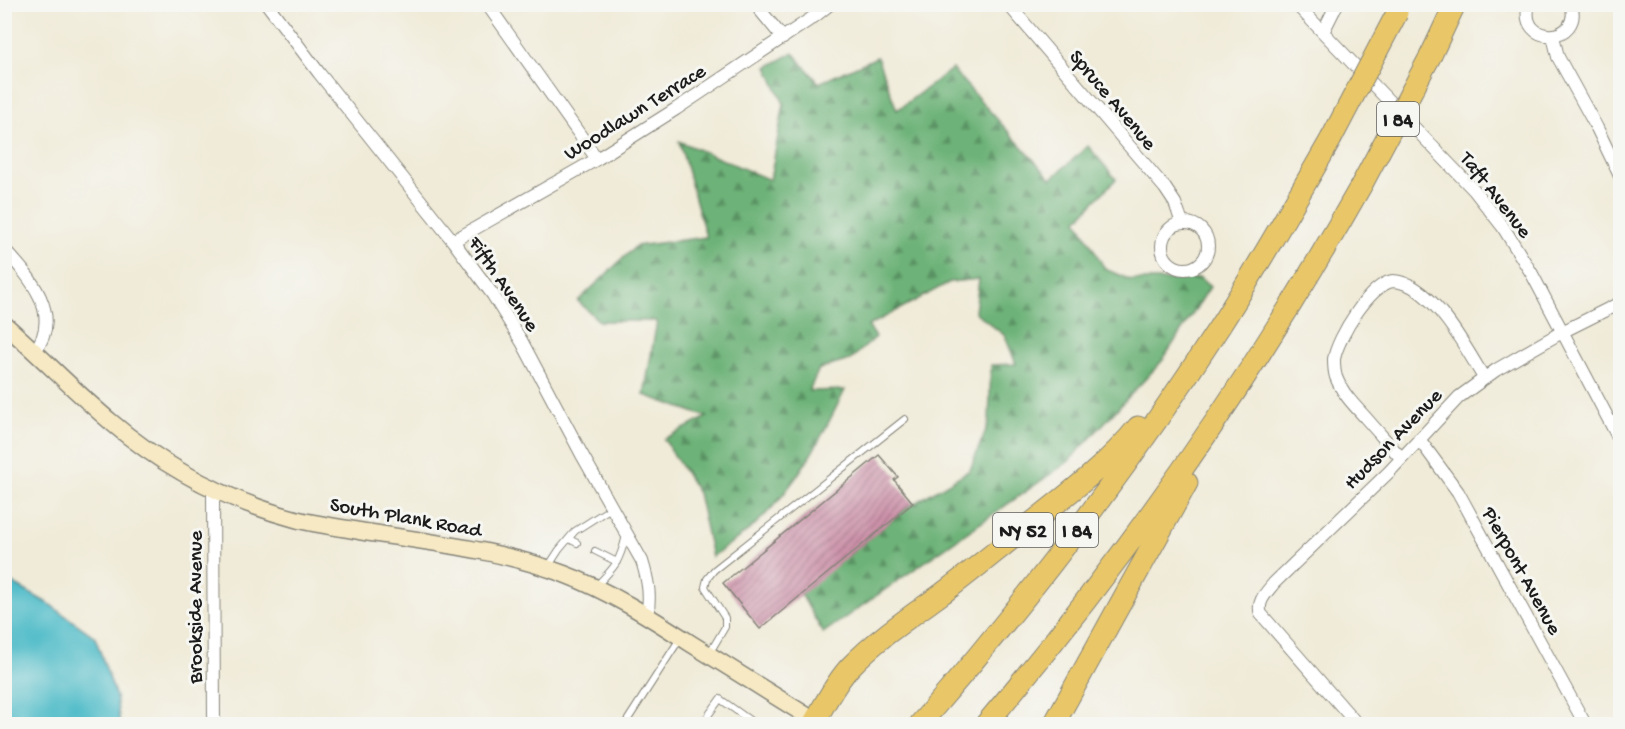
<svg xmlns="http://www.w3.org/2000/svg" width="1625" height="729" viewBox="0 0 1625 729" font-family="'Gochi Hand',sans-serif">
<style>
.forest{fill:url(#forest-firs);stroke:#44674a;stroke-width:1.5}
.water{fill:#4ebbc8;stroke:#356c72;stroke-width:1.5}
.building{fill:url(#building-hatch)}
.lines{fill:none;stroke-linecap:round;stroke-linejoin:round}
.service-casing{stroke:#86847a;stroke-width:8}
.minor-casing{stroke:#86847a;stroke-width:14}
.secondary-casing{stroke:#86847a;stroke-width:19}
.motorway-casing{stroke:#86847a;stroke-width:23}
.service{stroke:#fff;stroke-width:6}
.minor{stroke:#fff;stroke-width:12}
.secondary{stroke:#f6e9c3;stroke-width:16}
.motorway{stroke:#e9c769;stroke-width:21}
.motorway-bridge-casing{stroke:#86847a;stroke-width:23;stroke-linecap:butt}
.motorway-bridge{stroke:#e9c769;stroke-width:21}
.labels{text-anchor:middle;stroke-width:6;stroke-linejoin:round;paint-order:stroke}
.shield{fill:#f6f6f2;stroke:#5d5d5c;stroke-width:1.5}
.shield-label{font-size:20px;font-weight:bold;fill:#1c1c1c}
.street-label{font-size:21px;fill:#1c1c1c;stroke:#f6f6f2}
</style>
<defs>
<pattern id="forest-firs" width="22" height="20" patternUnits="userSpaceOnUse" patternTransform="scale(1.5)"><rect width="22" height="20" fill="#6db278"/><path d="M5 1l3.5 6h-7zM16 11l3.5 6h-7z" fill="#599062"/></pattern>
<pattern id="building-hatch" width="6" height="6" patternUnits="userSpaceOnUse" patternTransform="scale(1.5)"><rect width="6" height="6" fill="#cc92a9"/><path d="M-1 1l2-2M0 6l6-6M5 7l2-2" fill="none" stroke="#a57689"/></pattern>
</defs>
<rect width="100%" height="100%" fill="#f6f6f2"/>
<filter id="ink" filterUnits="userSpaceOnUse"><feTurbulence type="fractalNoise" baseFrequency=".0167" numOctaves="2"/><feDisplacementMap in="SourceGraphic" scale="12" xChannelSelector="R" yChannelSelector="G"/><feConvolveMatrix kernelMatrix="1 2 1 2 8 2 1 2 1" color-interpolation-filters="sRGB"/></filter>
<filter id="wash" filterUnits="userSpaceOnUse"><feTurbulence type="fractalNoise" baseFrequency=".008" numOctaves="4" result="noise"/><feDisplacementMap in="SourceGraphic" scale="24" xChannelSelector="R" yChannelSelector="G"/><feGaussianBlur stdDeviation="1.35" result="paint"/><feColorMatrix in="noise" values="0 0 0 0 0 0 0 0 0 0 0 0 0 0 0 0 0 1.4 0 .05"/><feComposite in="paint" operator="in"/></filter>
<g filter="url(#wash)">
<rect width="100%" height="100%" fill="#f0ebd8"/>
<path class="forest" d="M793,53L819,83L877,57L897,110L952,69L1051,179L1088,146L1116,179L1077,220L1105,269L1131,280H1168L1200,278L1210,287L1162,361L1068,462L823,633L801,594L908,507L970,470L989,422L991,365L1016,364L1005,336L975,312L979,279L950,282L868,326L876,337L850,360L819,369L809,391L845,390C822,437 798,484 759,521C745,535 727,545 712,557L698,493L664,439L707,417L644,395L657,321H599L578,301L636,246L706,237L679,141L770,180L784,104L767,67Z"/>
<path class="water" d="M5,579L49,604L95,637L116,697L120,724H5Z"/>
<g id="blocks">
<path class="building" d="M879,455L898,477L894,480L913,503L760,629L723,583Z"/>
</g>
</g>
<g filter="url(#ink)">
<use href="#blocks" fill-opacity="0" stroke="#86847a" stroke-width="1.5"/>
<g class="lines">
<g class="service-casing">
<path id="service" d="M569,539L577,543
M595,551L617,562
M548,567L559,550L575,531L611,508
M595,587C615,567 620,562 626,535
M709,654L725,627V618L705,587L707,579L714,570L905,419
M625,724L681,637
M702,724L720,699L755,724"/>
</g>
<g class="minor-casing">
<path id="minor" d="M267,4L319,73L453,241L493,295L522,342L581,453L642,561C648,580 651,596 647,616
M487,4L597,159
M755,4L783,38
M1008,4L1165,188L1175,203L1182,223
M1296,4L1474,190L1503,227L1532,274L1620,441
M1529,4C1517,47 1584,44 1571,4
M1323,32L1337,4
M1553,36L1558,57L1597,128L1620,176
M1162 246a23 23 0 1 1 46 0a23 23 0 1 1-46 0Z
M453,241L597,159L676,109L815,16L830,4
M4,249C30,277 64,315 34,352
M1419,439L1458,492L1585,724
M1401,458C1389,444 1377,431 1365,417C1354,405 1342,393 1336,377C1334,371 1334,364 1334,359C1338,337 1370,284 1393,281C1397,281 1403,283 1407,284C1439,298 1466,348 1484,378
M213,489L214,724
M1357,724L1261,614C1256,602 1267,592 1274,583L1389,472L1459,397L1496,370L1562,332L1620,303"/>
</g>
<g class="secondary-casing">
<path id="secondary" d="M4,324C41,356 74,391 111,422C165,468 230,502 299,520C319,525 339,527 359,531C427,542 498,549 564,574C609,591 650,617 690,643C733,670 777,697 820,724"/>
</g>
<g class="motorway-casing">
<path id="motorway" d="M1432,53L1455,4
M813,724C825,705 834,684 850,667C878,638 911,616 943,593C972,571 1000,548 1029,525C1067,495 1107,465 1138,427
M920,724C1029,599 1130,465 1220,326C1259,265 1295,202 1331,139
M986,724C1128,556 1254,376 1362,184
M1054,724L1187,483"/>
</g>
<use href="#service" class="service"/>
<use href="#minor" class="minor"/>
<use href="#secondary" class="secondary"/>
<use href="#motorway" class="motorway"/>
<g class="motorway-bridge-casing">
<path id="motorway-bridge" d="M1331,139L1397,13
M1362,184L1432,53"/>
</g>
<use href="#motorway-bridge" class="motorway-bridge"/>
</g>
</g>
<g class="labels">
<g class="shield">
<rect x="1377" y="102" width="42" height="34" rx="4.5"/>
<rect x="993" y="513" width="60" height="34" rx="4.5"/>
<rect x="1056" y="513" width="42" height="34" rx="4.5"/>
</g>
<g class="shield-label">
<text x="1398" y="126">I 84</text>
<text x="1023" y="537">NY 52</text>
<text x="1077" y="537">I 84</text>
</g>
<g class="street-label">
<text transform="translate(1114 99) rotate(50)" y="7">Spruce Avenue</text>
<text transform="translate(634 111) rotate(-32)" y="7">Woodlawn Terrace</text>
<text transform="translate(1497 194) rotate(52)" y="7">Taft Avenue</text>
<text transform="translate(505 283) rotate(56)" y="7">Fifth Avenue</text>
<text transform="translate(1392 438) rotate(-46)" y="7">Hudson Avenue</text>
<text transform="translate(406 516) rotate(10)" y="7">South Plank Road</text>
<text transform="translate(1523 570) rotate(61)" y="7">Pierpont Avenue</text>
<text transform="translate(194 607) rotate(-90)" y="7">Brookside Avenue</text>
</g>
</g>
<rect width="1625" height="729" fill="none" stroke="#f6f6f2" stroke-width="24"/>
</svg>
